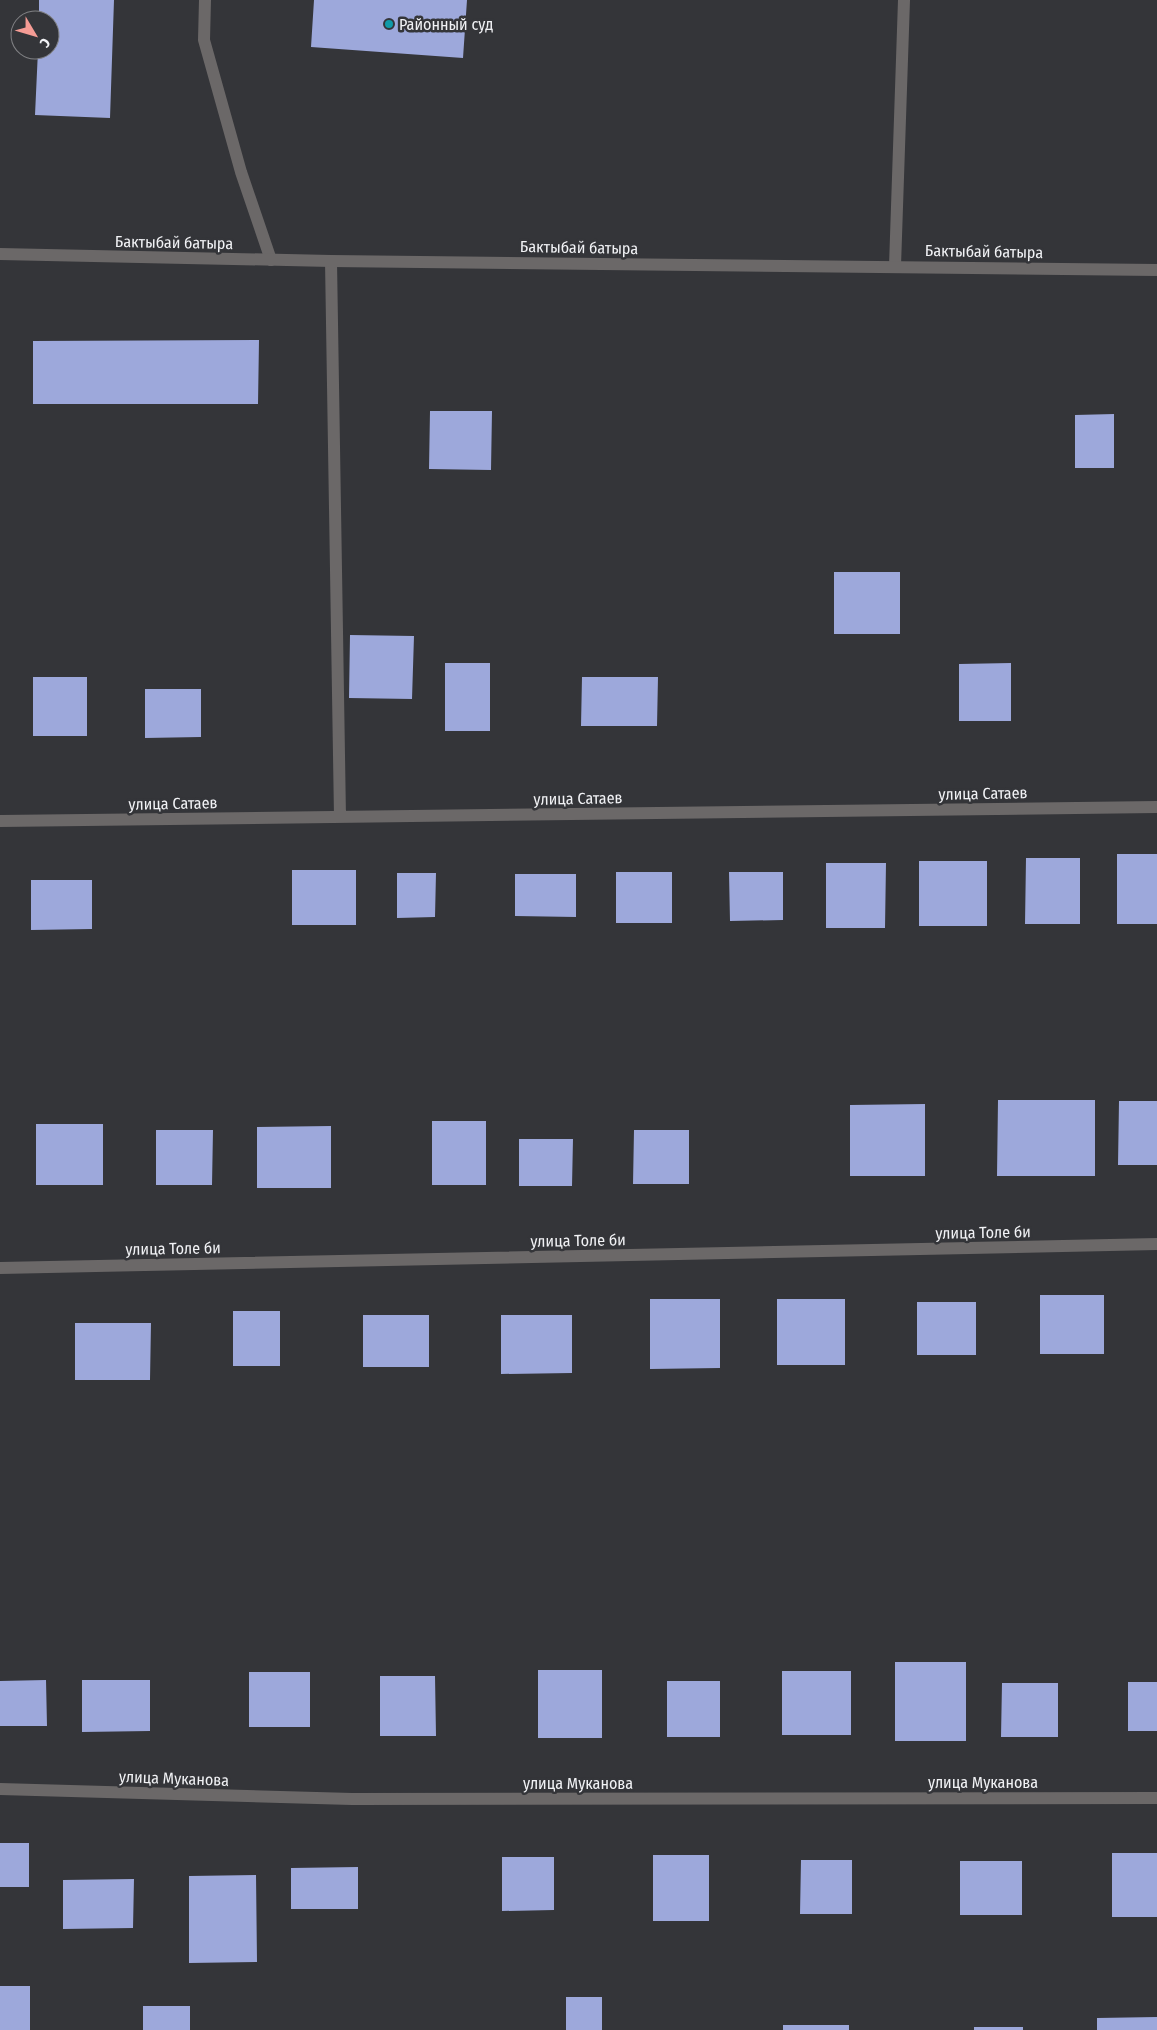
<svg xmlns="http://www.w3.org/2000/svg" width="1157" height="2030" viewBox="0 0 1157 2030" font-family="'Fira Sans Condensed',sans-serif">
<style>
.building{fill:#9da8db}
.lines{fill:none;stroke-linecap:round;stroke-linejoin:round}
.minor{stroke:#6b6868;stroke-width:12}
.tertiary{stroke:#6b6868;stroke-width:12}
.culture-dot{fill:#0f9aa8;stroke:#343539;stroke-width:2}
.labels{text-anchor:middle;stroke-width:5;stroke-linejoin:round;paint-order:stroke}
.poi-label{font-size:16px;fill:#f1f2f5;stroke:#343539;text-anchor:start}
.street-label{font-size:16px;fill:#f1f2f5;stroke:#343539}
</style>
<rect width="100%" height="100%" fill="#343539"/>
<path class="building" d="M39,0H114L110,118L35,115L38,50H50V20H39Z
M314,0H467L463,58L311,47Z
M259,340L258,404H33V341Z
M430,411H492L491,470L429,469Z
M1114,414V468H1075V415Z
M834,572H900V634H834Z
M350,635L414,636L412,699L349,698Z
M445,663H490V731H445Z
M1011,663V721H959V664Z
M33,677H87V736H33Z
M582,677H658L657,726H581Z
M145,689H201V737L145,738Z
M1117,854H1157V924H1117Z
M1026,858H1080V924H1025Z
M919,861H987V926H919Z
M826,863H886L885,928H826Z
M292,870H356V925H292Z
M616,872H672V923H616Z
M729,872H783V920L730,921Z
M397,873H436L435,917L397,918Z
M515,874H576V917L515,916Z
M31,880H92V929L31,930Z
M998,1100H1095V1176H997Z
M1119,1101H1157V1165H1118Z
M925,1104V1176H850V1105Z
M432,1121H486V1185H432Z
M36,1124H103V1185H36Z
M331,1126V1188H257V1127Z
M156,1130H213L212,1185H156Z
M634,1130H689V1184H633Z
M519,1139H573L572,1186H519Z
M1040,1295H1104V1354H1040Z
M650,1299H720V1368L650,1369Z
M777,1299H845V1365H777Z
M917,1302H976V1355H917Z
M233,1311H280V1366H233Z
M363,1315H429V1367H363Z
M501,1315H572V1373L501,1374Z
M75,1323H151L150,1380H75Z
M895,1662H966V1741H895Z
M538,1670H602V1738H538Z
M782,1671H851V1735H782Z
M249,1672H310V1727H249Z
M380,1676H435L436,1736H380Z
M46,1680L47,1726H0V1681Z
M82,1680H150V1731L82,1732Z
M667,1681H720V1737H667Z
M1128,1682H1157V1731H1128Z
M1002,1683H1058V1737H1001Z
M0,1843H29V1887H0Z
M1112,1853H1157V1917H1112Z
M653,1855H709V1921H653Z
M502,1857H554V1910L502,1911Z
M801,1860H852V1914H800Z
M960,1861H1022V1915H960Z
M358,1867V1909H291V1868Z
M256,1875L257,1962L189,1963V1876Z
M134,1879L133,1928L63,1929V1880Z
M0,1986H30V2030H0Z
M566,1997H602V2030H566Z
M143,2006H190V2030H143Z
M1157,2017V2030H1097V2018Z
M783,2025H849V2030H783Z
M974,2027H1023V2030H974Z"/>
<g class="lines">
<path class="minor" d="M205,0L204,40L241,172L271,260
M331,261L340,817
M895,266L904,0
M0,821L1157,807
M0,1268L1157,1244
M0,1789L352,1799L1157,1798"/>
<path class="tertiary" d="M0,254L331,261L1157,270"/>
</g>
<circle class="culture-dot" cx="389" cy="24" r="5"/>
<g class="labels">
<g class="poi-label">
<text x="399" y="30">Районный суд</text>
</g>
<g class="street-label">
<text transform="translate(174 242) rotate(1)" y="6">Бактыбай батыра</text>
<text transform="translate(579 247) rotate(1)" y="6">Бактыбай батыра</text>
<text transform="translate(984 251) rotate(1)" y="6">Бактыбай батыра</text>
<text transform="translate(983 793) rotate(-1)" y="6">улица Сатаев</text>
<text transform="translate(578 798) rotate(-1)" y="6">улица Сатаев</text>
<text transform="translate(173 803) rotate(-1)" y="6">улица Сатаев</text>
<text transform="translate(983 1232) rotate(-1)" y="6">улица Толе би</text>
<text transform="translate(578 1240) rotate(-1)" y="6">улица Толе би</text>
<text transform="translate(173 1248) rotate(-1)" y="6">улица Толе би</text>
<text transform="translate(174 1778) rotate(2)" y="6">улица Муканова</text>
<text x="983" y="1788">улица Муканова</text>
<text x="578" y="1789">улица Муканова</text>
</g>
</g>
<g transform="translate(35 35) rotate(128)"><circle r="24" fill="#343539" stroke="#808184"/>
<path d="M0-4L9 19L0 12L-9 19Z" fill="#f59c95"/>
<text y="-8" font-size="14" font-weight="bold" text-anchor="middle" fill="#f1f2f5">С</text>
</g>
</svg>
